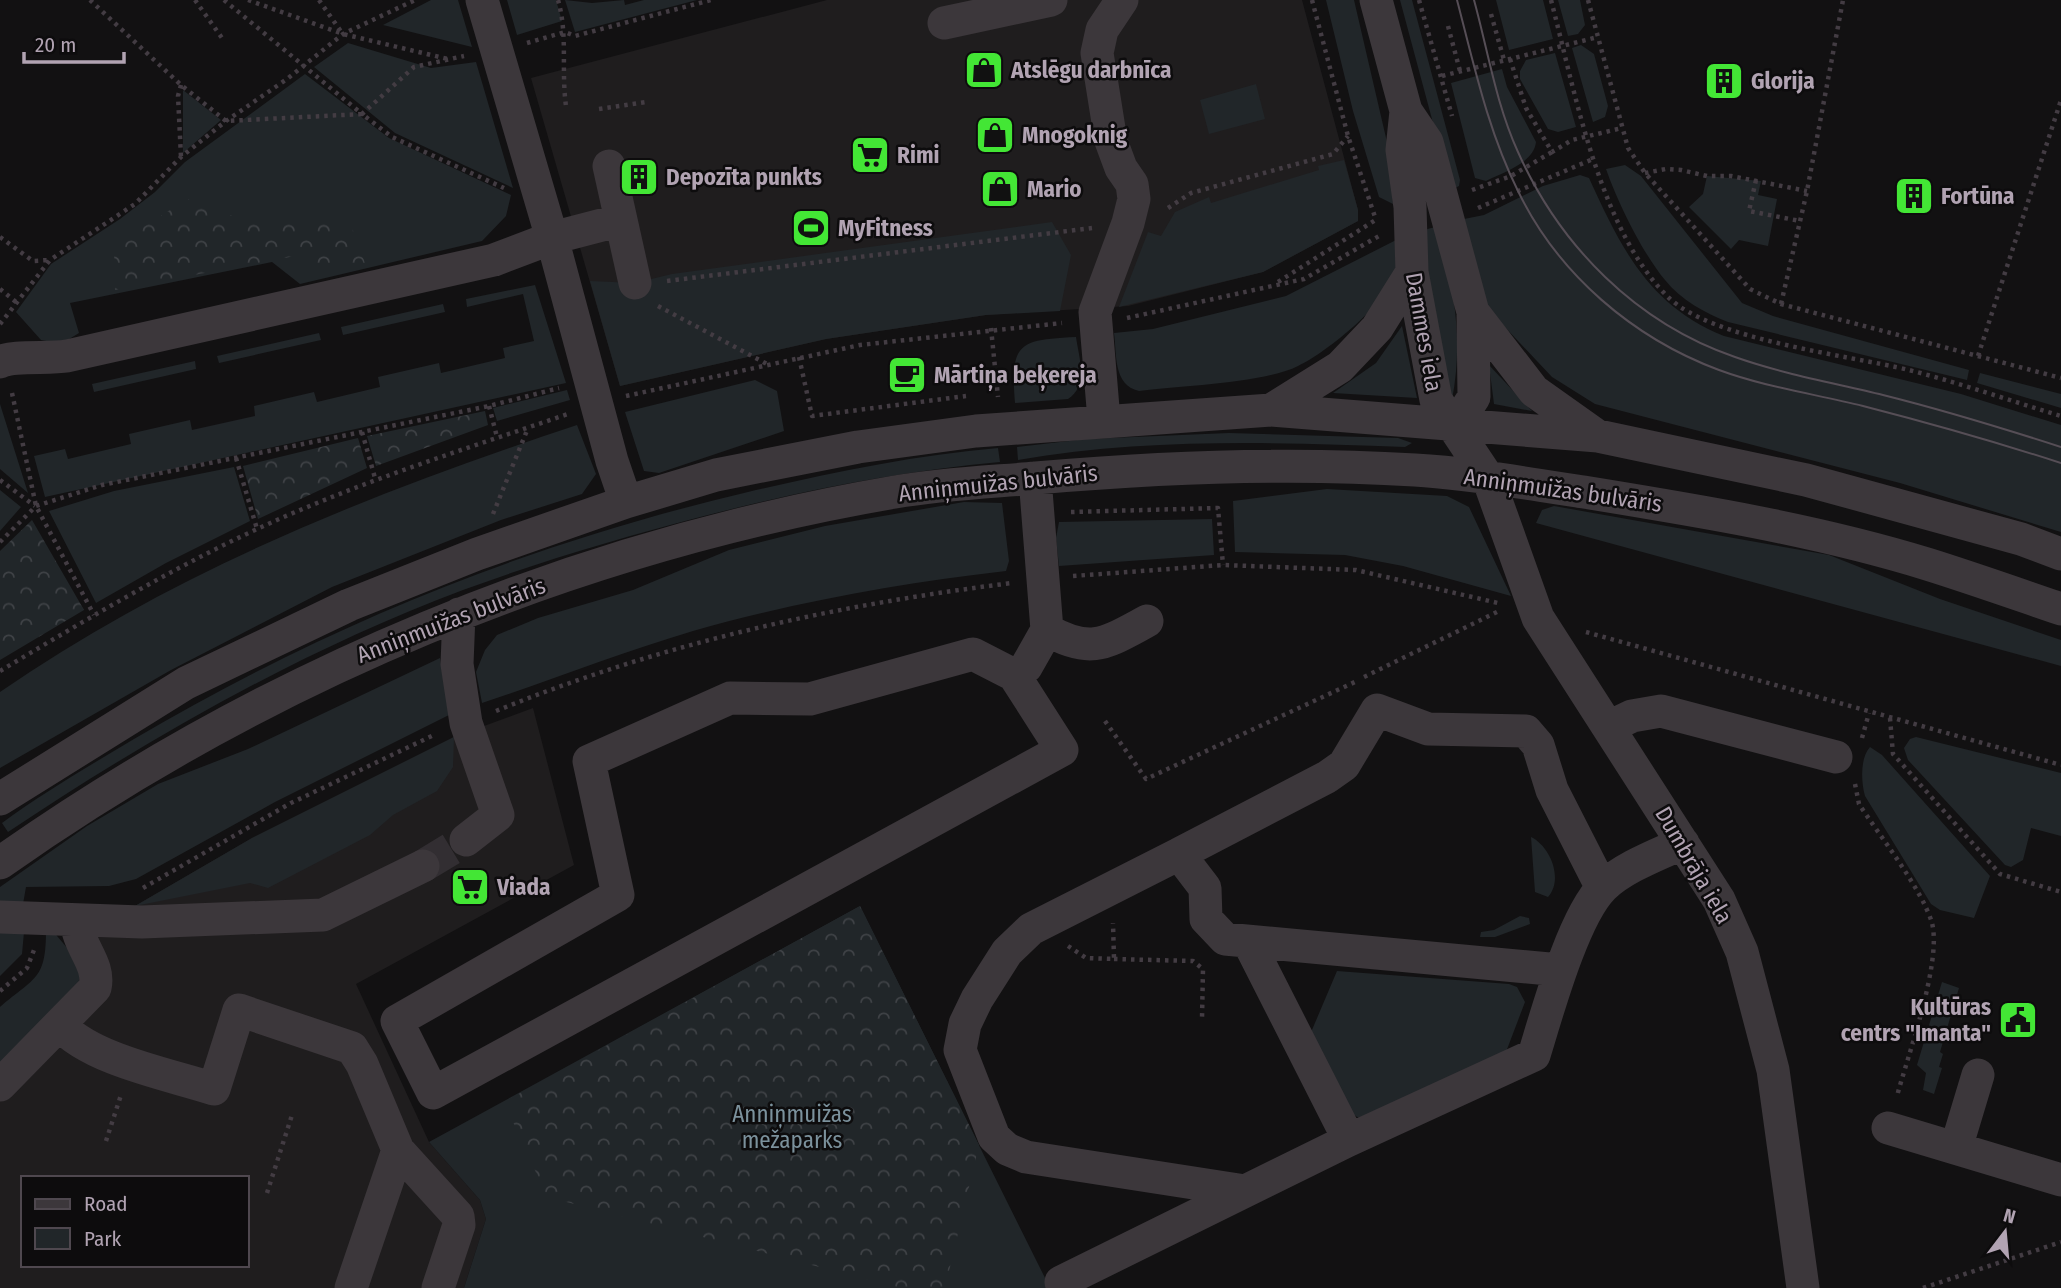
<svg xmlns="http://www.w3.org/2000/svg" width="2061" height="1288" viewBox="0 0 2061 1288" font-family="'Fira Sans Condensed',sans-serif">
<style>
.built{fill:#1f1d1e;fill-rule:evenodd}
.green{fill:#212629}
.forest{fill:url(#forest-crowns)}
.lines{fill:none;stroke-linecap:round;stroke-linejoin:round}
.minor-tunnel{stroke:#322e32;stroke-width:33;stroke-dasharray:33 17;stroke-linecap:butt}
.path{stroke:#433c43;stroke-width:4.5;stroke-dasharray:3.5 5;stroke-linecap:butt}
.minor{stroke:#3c373b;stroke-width:33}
.tram{stroke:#564e56;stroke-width:2}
.labels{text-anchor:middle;stroke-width:5;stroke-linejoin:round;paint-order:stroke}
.poi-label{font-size:23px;font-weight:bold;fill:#b1a3b2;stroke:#0d0c0d;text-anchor:start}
.street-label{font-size:23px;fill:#b1a3b2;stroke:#0d0c0d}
.park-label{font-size:23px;fill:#7b919c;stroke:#0d0c0d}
</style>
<defs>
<pattern id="forest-crowns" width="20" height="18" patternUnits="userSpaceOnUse" patternTransform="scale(1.75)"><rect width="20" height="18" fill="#212629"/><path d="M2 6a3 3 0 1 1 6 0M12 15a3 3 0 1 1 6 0" fill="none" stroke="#3f4246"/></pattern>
</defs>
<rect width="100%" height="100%" fill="#121112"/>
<path class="built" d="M827,0H1302L1358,210V221L1263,272L1128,306L986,315L826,339L620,386L531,78Z
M533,708L574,865L356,984L429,1142L480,1200L486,1219L464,1288H0V1007L135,906L252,838L454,737ZM23,1178H247V1265H23Z"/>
<path class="green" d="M431,0H458L472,47L383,25Z
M507,0H556L562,21L517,35Z
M565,0L592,3L624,0L625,5L644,0H697L575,32Z
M1326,0H1354L1390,155L1393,204L1379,197L1353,111Z
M1400,0H1412L1460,180L1459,186L1451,190Z
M1496,0H1543L1553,39L1509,50Z
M1558,0H1580L1585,25L1578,34L1568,36Z
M348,43L431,68L476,62L513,188L395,133L314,67Z
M1581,45L1594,54L1608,106L1605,117L1593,122L1572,48Z
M1555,53L1576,127L1558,132L1548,129L1520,79V71L1526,60Z
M1502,69L1507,87L1536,142C1534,163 1503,172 1486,181L1475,178L1451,83Z
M305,74L389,138L511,195L506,216L482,241L300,284L272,262L70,303L79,333L61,344L41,340L16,312L51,264L120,219L155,192L185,162Z
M1256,84L1265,119L1209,134L1200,100Z
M183,90L221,120L183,153Z
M1344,160L1358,210V221L1263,272L1119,307L1148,232L1161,236L1175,212L1209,197L1211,203L1319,170L1318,166Z
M1625,165L1641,176L1742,303L1773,316L1969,370L1967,380L1728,322C1705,313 1681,300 1665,280C1643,254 1617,201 1606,169Z
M1580,175L1589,178C1621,248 1649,306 1724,336L1961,394L2061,425V532L1900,483L1595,404L1552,377L1487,308L1459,220L1484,215L1543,186Z
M1707,176L1761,181L1758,195L1777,199L1768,246L1739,240L1731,249L1689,207L1703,194Z
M1052,222L1071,255L1060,311L986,315L826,339L620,386L590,281L635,283L672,274Z
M1439,226C1453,287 1464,337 1452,400L1420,231Z
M1400,238C1399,248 1400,261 1397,271C1388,302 1328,352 1298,366C1265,383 1179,386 1139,391C1113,385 1117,355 1114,333L1153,329L1286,296Z
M535,285L566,383L45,497L34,456L65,449L68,459L131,444L129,434L190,420L192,430L255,416L254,406L314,392L317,402L380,387L378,377L439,363L441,373L505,358L503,348L534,341L523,294L467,307L466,299Z
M443,304L445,312L343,335L341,327Z
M1402,326L1417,398L1333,393L1376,363Z
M319,333L321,340L219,363L217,356Z
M1076,337C1079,358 1089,386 1068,399L1015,403C1010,342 1019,340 1076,337Z
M195,361L196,369L94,392L92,384Z
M1489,365L1532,411L1494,404Z
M1980,373L2061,394V408L1977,383Z
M755,380L777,391L784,431L659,473L644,471L625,412Z
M567,390L570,400L497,421L493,408Z
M0,404L28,493L0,469Z
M577,425L596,474L582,494L501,520L332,587L171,670L0,768V692C176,570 375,492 577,425Z
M1229,433L1398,438L1412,443L1405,447C1277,442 1145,438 1018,460L1017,447L1086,439Z
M998,448L1000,462C900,471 801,491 704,516C623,537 542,561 463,590C303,650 150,737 8,832L2,823C44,792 89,766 134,739C329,624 528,544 748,492C830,473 915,455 998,448Z
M234,467L250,521L166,563L96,603L49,511L114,491Z
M1327,489L1447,496L1469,507L1511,596L1403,566L1345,555L1235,552L1233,501Z
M0,490L21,507L0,531Z
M964,502L1002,503L1009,561L1006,571C901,583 795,602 693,631C622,652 552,680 482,703L476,672L485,650L497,635L538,618L633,590L729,550L825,526Z
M1554,506L1829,555L1940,599L2061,640V666L1536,523L1542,510Z
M1212,519L1214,555L1059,566L1056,538L1059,522Z
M440,658L449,715L275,802L136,879L109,886L26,887L23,904L0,903V887L87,826L158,784L248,749Z
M454,737L453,767L437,791L393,815L370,835L268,888L250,883L135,906L252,838Z
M1916,737L2061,773V836L2031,828L2023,860L2011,867L2005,865L1908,760L1904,748L1910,739Z
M1870,747L1882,755L1990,876L1974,918L1940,910L1931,904L1865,796C1861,782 1860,758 1870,747Z
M1531,837C1550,846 1564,879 1548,897L1535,892Z
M860,906L1050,1288H464L486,1219L480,1200L429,1142Z
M1520,916L1529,918L1530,924L1495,937H1480L1481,932L1494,930Z
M0,928L24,932L22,954L0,976Z
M46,929L52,930L68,949L80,976L77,988L0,1065V1007C36,976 46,980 46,929Z
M1337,971L1509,984L1517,987L1525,1002L1506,1052L1359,1118L1344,1109L1309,1037Z
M1942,982L1959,988L1940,1052L1943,1054L1939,1067L1942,1068L1934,1094L1923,1090L1926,1073L1917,1065Z"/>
<path class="forest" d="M187,199L257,225L348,217L365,263L312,266L295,256L115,290L114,246Z
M485,411L488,425L376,466L367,436Z
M358,438L367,468L258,519L243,466Z
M32,520L84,610L0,660V551Z
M860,906L979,1145L945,1288H901L547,1197L504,1102Z"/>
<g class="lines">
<path class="minor-tunnel" d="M423,866L466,840"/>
<path class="path" d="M90,0L181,85L226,121L362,114L392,137L504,188
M195,0L222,38
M224,0L362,114L414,67L464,56
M248,0L343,34L448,59
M319,0L342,33
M558,0C568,34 561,70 566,106
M1312,0L1348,136L1375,217
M1419,0L1452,116
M1551,0C1575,91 1599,229 1668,297C1712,340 1847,355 1909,370C1960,383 2011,401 2061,416
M1588,0L1628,148L1645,173L1750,289L1781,304L2061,378
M1491,14L1504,60
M1448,26L1460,71
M527,43L565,32L575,36L711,0
M1510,59L1526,108L1552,152L1572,140L1622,128
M1442,76L1598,37
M181,85L178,96L181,157
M599,109L646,102
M1645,173L1666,169L1681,170L1707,176H1731L1807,191
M1756,180L1749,211L1800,221
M1472,190L1511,176L1552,152
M1168,208L1191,193L1333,154L1348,136
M1478,208L1593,159
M0,237L33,261L49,260
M667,281L1092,228
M1278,282L1377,219
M0,289L16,302
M1781,304L1807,191L1843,0
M658,306L767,364
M1127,318L1304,279L1379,236
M0,324L50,260L135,204L181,157L226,121L287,79L343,34L415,0
M991,328L998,397
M1978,356L2061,100
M799,357L812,416L966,396
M12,393L36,506L94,615
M626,396L860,345L1062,323
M489,406L497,437
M362,432L375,478
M236,458L257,529
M0,480L35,506
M1071,512L1218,508L1223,565
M493,514L528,428
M0,542L36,506L102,485L489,406L559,388
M1073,576L1223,565L1356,570L1498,603
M1586,632L2061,765
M0,671C84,621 167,571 255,530C356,483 462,450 568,414
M1364,677L1501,610
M496,711C663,643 834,605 1012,583
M1890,718L1893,754L2000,874L2061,892
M1105,721L1146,779L1357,681
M1862,738L1869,713
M1855,784L1859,804C1879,835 1922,889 1932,923C1942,962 1908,1055 1897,1096
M143,888L291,803L436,734
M1068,946L1086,958L1114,959L1113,923
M1114,959L1193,961L1203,969L1202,1019
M0,991L27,968L34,950
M106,1141L121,1095
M267,1193L292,1115
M1923,1288L2061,1242"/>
<path class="minor" d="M482,0L552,238L612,461L626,502
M1376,0L1406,111L1427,142L1473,312L1474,397L1456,425
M944,23L1051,0
M1406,111L1402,150L1410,207L1412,272L1436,400L1488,478L1538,618L1719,900L1742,952L1773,1070L1803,1288
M609,166L635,283
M1473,312L1534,391L1596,435
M0,362C12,355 49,359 67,356L494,260L552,238L621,220
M1271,410L1340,367L1377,328L1412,272
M1104,420L1095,312L1128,223L1134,199L1132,184L1121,168L1111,141L1097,53L1102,30L1122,0
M459,614L457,664L466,723L498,815L466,840
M1047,630C1091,655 1106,643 1147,621
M973,654L1014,675L1062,750L433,1093L397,1021L618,895L589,761L730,698L810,699Z
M1014,675L1026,667L1047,630L1035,478
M1609,727L1632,716L1661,711L1836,757
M0,799L186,683L349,605L477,554L626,502L716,475L858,447L976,431L1271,410L1598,436L1806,480L2021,539L2061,554
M1179,854L1327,777L1344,765L1377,710L1428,729L1526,731L1538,745L1552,790L1602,888
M0,863C266,675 574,547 895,492C941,484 989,482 1036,478C1162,467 1289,462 1415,470C1469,473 1523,483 1577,491C1694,510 1813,529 1927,564C1972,578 2017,594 2061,609
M0,917L142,922L323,915L423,866
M1248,941L1349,1140
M60,1025C92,1060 168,1074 214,1089L239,1010L352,1048L362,1064L398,1150L458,1216L459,1225L438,1288
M0,1085L95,988C101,963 76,945 77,920
M1888,1128L2061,1180
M1956,1148L1978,1075
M1245,1191L1026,1157L1007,1149L994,1137L960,1050L965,1024L977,999L1007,952L1031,929L1179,854L1205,888L1206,919L1225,939L1560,970
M1061,1282L1349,1140L1534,1055C1547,1013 1573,917 1603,887C1624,867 1657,855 1683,843
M351,1288L398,1150"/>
<path class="tram" d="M1457,0C1474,65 1488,131 1518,191C1558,274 1633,338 1719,370C1765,387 1815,394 1863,406C1929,423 1996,442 2061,463
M1474,0C1488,51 1496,104 1518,152C1560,246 1636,323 1735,357C1783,374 1834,383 1883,395C1943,410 2002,428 2061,447"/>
</g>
<defs>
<g id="shop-square" transform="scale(2.0125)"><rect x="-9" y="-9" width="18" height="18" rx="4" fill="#43e635" stroke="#0d0c0d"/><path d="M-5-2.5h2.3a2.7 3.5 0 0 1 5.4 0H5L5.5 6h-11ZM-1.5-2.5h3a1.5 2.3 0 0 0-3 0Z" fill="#111"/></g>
<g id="building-square" transform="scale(2.0125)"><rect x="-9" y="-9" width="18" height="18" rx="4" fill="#43e635" stroke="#0d0c0d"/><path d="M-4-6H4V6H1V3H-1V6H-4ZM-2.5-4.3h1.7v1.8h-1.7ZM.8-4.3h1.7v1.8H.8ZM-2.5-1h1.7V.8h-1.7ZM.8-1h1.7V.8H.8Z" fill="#111"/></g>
<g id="supermarket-square" transform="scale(2.0125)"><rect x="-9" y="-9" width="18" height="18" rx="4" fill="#43e635" stroke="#0d0c0d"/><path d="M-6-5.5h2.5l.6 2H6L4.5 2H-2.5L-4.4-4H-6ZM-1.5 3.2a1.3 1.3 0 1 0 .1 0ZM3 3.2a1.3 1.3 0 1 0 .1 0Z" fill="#111"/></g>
<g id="stadium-square" transform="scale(2.0125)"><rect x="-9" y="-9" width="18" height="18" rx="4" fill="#43e635" stroke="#0d0c0d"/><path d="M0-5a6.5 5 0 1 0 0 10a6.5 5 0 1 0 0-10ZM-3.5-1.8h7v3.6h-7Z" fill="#111"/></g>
<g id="cafe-square" transform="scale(2.0125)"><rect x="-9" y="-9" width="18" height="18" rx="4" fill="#43e635" stroke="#0d0c0d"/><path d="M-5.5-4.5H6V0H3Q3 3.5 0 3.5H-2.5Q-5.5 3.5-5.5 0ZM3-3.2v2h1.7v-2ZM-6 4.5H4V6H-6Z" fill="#111"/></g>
<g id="civic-square" transform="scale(2.0125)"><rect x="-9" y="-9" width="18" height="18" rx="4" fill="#43e635" stroke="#0d0c0d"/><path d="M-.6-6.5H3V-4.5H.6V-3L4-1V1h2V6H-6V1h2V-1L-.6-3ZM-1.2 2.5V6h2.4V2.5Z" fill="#111"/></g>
</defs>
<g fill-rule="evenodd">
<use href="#shop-square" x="984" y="70"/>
<use href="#building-square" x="1724" y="81"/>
<use href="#shop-square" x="995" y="135"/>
<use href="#supermarket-square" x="870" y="155"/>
<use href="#building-square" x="639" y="177"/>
<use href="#shop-square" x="1000" y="189"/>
<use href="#building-square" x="1914" y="196"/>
<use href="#stadium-square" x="811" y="228"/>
<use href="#cafe-square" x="907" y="375"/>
<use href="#supermarket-square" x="470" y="887"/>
<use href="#civic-square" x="2018" y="1020"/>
</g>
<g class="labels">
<g class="poi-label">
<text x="1011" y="78">Atslēgu darbnīca</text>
<text x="1751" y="89">Glorija</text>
<text x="1022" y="143">Mnogoknig</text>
<text x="897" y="163">Rimi</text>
<text x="666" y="185">Depozīta punkts</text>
<text x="1027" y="197">Mario</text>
<text x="1941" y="204">Fortūna</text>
<text x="838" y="236">MyFitness</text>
<text x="934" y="383">Mārtiņa beķereja</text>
<text x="497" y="895">Viada</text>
<text x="1991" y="1015" text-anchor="end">Kultūras<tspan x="1991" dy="26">centrs "Imanta"</tspan></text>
</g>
<g class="street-label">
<text transform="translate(1424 332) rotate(80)" y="8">Dammes iela</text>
<text transform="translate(998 483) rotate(-6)" y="8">Anniņmuižas bulvāris</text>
<text transform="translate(1563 490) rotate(8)" y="8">Anniņmuižas bulvāris</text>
<text transform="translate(451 620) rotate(-21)" y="8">Anniņmuižas bulvāris</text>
<text transform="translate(1694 865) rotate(60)" y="8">Dumbrāja iela</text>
</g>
<g class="park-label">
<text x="792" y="1122">Anniņmuižas<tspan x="792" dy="26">mežaparks</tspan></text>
</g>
</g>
<rect x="21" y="1176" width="228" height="91" fill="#0d0c0d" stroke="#4f484f" stroke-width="2"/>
<rect x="35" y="1199" width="35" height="10" fill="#3c373b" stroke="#4f484f" stroke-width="2"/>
<text x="84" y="1211" font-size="21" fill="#b1a3b2">Road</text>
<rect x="35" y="1228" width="35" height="21" fill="#212629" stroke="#4f484f" stroke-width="2"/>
<text x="84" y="1246" font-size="21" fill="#b1a3b2">Park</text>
<g transform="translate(2005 1232) rotate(16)" stroke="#0d0c0d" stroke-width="5" paint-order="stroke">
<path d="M0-5L12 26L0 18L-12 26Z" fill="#b1a3b2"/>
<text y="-10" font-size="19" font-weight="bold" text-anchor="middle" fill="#b1a3b2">N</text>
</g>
<path d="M24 52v10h100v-10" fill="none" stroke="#b1a3b2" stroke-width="3.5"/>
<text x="35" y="52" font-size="21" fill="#b1a3b2" stroke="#0d0c0d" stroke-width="5" paint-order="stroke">20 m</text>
</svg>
